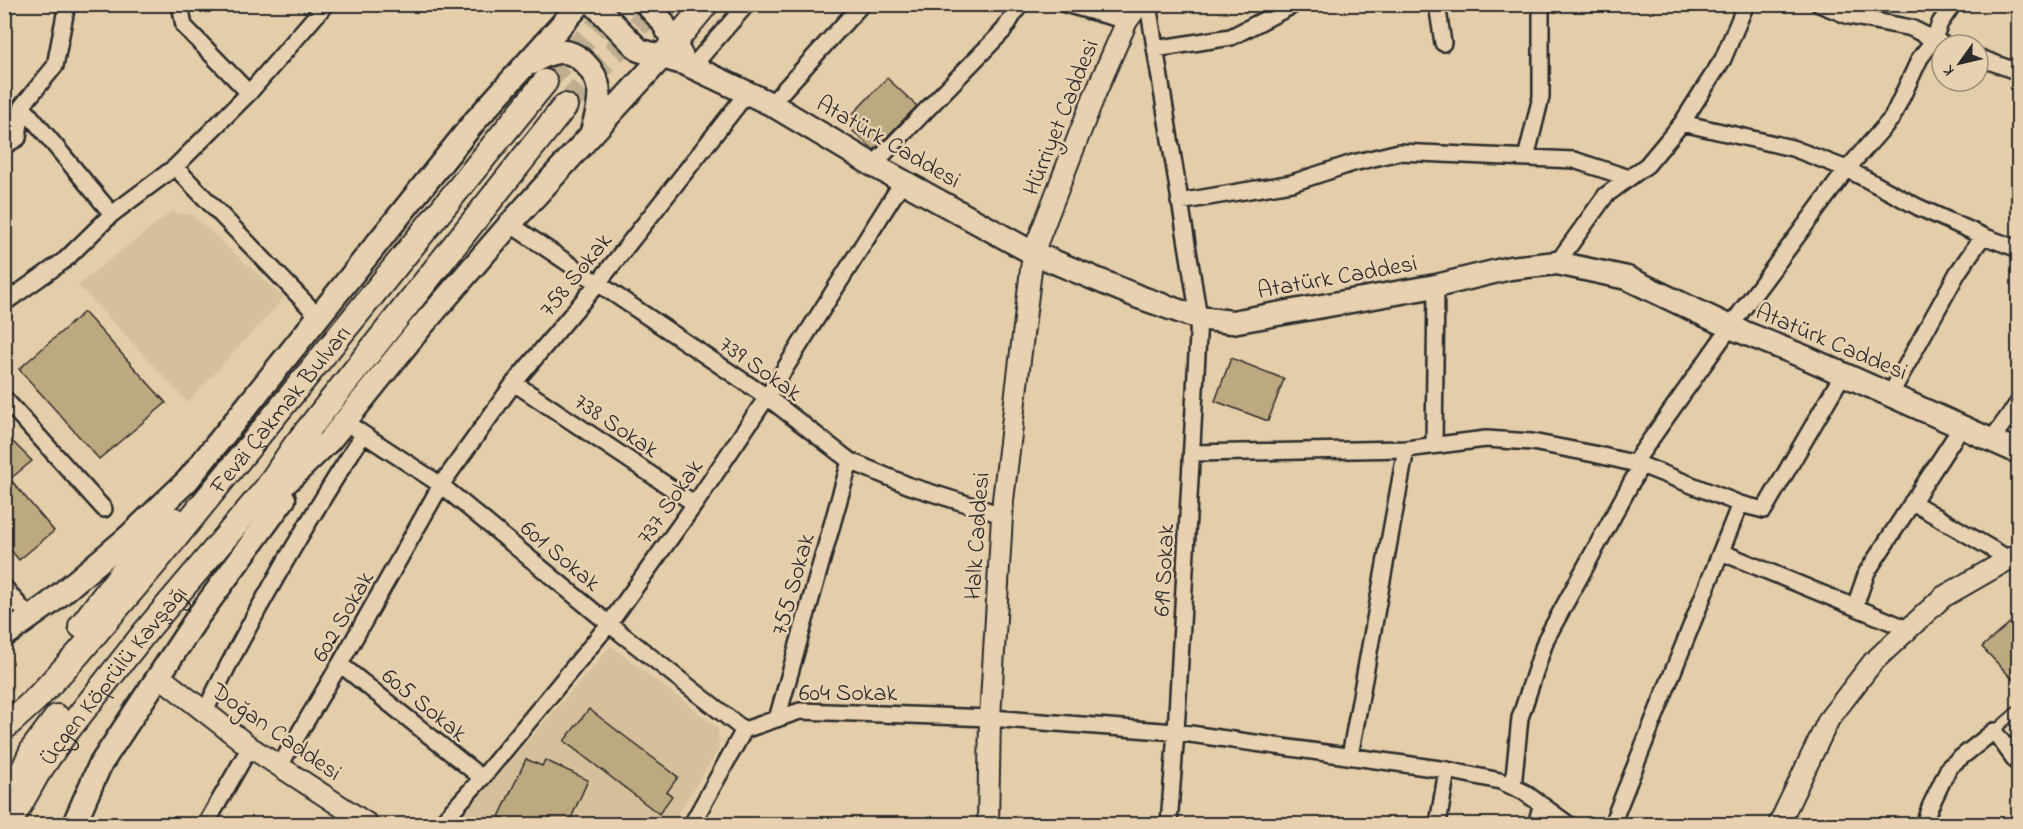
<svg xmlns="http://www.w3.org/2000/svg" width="2023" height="829" viewBox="0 0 2023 829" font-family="'Indie Flower',sans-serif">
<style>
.built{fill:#d5c09b}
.building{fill:#bda980;stroke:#2b2b2b;stroke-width:1.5}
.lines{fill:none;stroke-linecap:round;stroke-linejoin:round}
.primary-tunnel{stroke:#bfad91;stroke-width:24;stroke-dasharray:24 12;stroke-linecap:butt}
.service-casing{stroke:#2b2b2b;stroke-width:12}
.minor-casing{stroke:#2b2b2b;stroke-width:20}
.tertiary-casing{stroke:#2b2b2b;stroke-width:24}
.secondary-casing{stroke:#2b2b2b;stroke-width:27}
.primary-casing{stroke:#2b2b2b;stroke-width:28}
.service{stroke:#e7d1b0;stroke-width:8}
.minor{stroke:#e7d1b0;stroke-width:15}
.tertiary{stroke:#e7d1b0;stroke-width:20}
.secondary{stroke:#e7d1b0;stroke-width:22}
.primary{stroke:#e7d1b0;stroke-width:24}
.labels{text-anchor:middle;stroke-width:5;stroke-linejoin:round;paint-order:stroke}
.street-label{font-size:24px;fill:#2b2b2b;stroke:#e7d1b0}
</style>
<rect width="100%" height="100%" fill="#e4ceaa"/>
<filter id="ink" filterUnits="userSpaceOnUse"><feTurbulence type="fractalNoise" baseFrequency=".0167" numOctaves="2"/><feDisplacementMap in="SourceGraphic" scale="12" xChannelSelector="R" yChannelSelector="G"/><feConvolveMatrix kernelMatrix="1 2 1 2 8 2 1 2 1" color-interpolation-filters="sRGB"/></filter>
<g filter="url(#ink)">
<path class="built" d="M171,212L192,215L284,298L188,402L78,285Z
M611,646L718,728L719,749L671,824H455Z"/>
<path class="building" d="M887,78L917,106L874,150L844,123Z
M84,312L166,403L99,459L19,369Z
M1231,358L1284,379L1268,421L1215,401Z
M4,433L32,461L10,479L54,531L19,560L4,542Z
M2019,615V686L1982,647Z
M589,709L678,777L667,792L672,796L659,814L564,741Z
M526,759L542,766L545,760L588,780L568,825H516L499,817Z"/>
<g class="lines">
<path class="primary-tunnel" d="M545,82L618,4
M565,106L658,4"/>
<g class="service-casing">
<path id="service" d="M1994,731L2018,710
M2006,748L2018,737"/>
</g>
<g class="minor-casing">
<path id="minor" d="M180,4L184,26L249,93
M1065,4L1127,21
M1148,4L1199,318L1176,732L1169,824
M1437,4L1443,43
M1819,4L1849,16L1911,28L1945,45
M1155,49L1231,37L1295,4
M1978,57L2018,72
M692,67L747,4
M771,104L862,4
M22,106L112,214
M1682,123L1792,148L1847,169L1918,207L1983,236L2018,249
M4,146L18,138L22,106L55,66L67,4
M1526,158L1541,97V4
M873,165L1004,30L1020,4
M175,167L319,317
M1179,202L1292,183L1353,163L1399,152L1574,160L1629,178
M510,224L767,397L850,461L910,486L1002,515
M1557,263L1606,195L1647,165L1682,123L1723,59L1746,4
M4,303L65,260L112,214L175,167L249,93L326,4
M514,383L695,504
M1890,395L1958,272L1983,236
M4,398L104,509
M345,422L441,485L609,624L744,730
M1992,439L2018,403
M1434,445L1436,286
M1192,453L1406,449L1486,439L1532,442L1594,454L1641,465L1740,504L1612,824
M1634,463L1743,309L1847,169L1892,118L1920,58L1933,41L1940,23L1953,4
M1912,502L2009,559
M1740,504L1764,510L1843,374
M1721,552L1908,629
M4,587L30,618
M1855,606L1867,572L1962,426
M340,664L482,778
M205,711C252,616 305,524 363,435
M777,719L850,461
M1350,756L1406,449
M279,767L340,664L441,485L514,383L598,283L747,93
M1513,787L1520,718L1546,639L1641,465
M206,824L250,747
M440,824L482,778L609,624L695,504L767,397L903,181
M692,824L744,730L800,711L990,718L1176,732L1447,770L1500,781L1524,792L1568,824
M1438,824L1447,770
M1536,824L1541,807
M1924,824L1930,807L1949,767L1994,731L2018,764"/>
</g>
<g class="tertiary-casing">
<path id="tertiary" d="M159,676L250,747L368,824
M988,824L990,718L1003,500L1033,253L1095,94L1127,21L1140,4
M1779,824L1829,719L1873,662L1943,597L2018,554"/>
</g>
<g class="secondary-casing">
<path id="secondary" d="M594,4L639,50L686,64L771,104L873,165L1033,253L1139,297L1199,318L1232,322L1436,286L1510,268L1557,263L1627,278L1730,327L1807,358L2018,452
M646,4L662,21L682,57
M532,63C539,58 549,53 558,52C578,50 596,71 599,90C601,104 595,121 591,135
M259,509L330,440L420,328L510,224L662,57
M4,636L49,604L127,538L188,480L475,121L580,4
M74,824L100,765L199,615L284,499"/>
</g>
<g class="primary-casing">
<g id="primary">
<path d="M662,57L706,4"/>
<path d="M81,626L134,557L175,520"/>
<path id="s1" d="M4,728L36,699L77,655L155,563L545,82"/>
<path d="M19,779L33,749L57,717"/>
<path id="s2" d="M9,824L37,774L63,736L146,631L267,488L295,446L565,106"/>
</g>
</g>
<use href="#service" class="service"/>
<use href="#minor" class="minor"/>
<use href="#tertiary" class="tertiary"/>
<use href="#secondary" class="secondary"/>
<use href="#primary" class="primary"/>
</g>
</g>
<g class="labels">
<g class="street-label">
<text transform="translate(1060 117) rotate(-68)" y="8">Hürriyet Caddesi</text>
<text transform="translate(889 141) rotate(30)" y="8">Atatürk Caddesi</text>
<text transform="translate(575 274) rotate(-51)" y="8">758 Sokak</text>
<text transform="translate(1337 276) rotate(-10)" y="8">Atatürk Caddesi</text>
<text transform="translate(1832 341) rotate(23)" y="8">Atatürk Caddesi</text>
<text transform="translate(761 368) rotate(35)" y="8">739 Sokak</text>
<text dy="8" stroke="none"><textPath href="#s1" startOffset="422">Fevzi Çakmak Bulvarı</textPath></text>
<text transform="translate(617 425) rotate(34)" y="8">738 Sokak</text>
<text transform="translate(669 501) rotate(-55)" y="8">737 Sokak</text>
<text transform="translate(976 536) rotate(-86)" y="8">Halk Caddesi</text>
<text transform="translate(561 555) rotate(40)" y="8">601 Sokak</text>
<text transform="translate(1163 570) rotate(-87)" y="8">619 Sokak</text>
<text transform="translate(792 584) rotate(-74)" y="8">755 Sokak</text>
<text transform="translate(342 616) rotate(-60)" y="8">602 Sokak</text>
<text dy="8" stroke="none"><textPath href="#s2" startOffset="182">Üçgen Köprülü Kavşağı</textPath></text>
<text x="848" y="700">604 Sokak</text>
<text transform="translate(425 704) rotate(39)" y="8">605 Sokak</text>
<text transform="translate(277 731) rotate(35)" y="8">Doğan Caddesi</text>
</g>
</g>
<rect width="2023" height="829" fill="none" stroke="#e7d1b0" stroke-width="24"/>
<rect x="12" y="12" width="1999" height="805" fill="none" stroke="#2b2b2b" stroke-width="2" filter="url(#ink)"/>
<g transform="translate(1960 63) rotate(236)"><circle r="28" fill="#e7d1b0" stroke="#9c8f7b" stroke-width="1.5"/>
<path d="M0-4.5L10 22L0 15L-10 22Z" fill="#2b2b2b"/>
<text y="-9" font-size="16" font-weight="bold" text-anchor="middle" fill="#2b2b2b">K</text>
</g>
</svg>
